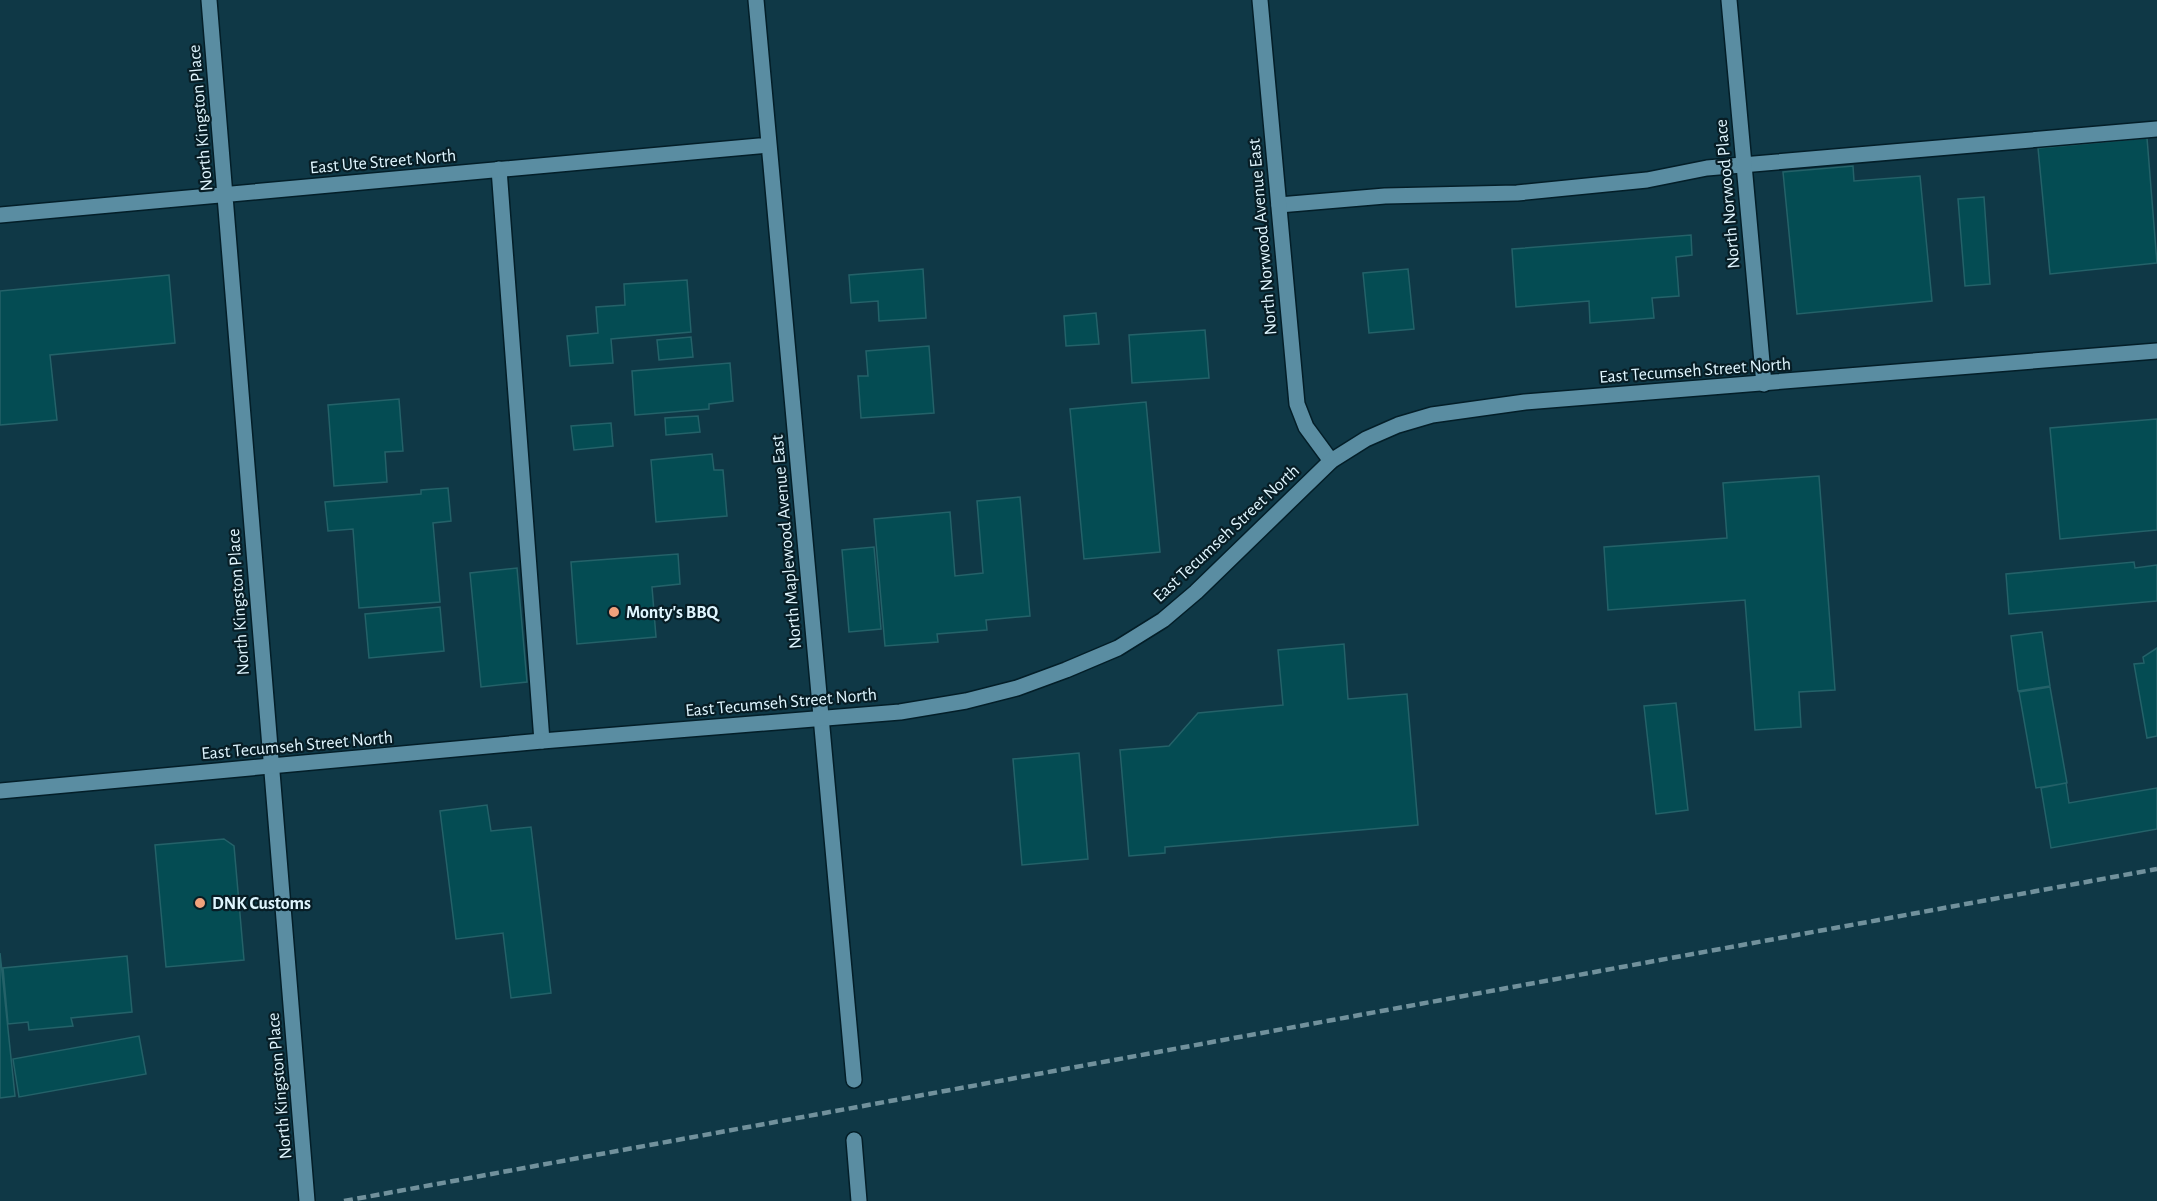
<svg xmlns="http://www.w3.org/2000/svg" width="2157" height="1201" viewBox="0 0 2157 1201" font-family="'Alegreya Sans',sans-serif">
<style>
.building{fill:#044c53;stroke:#246269;stroke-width:1.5}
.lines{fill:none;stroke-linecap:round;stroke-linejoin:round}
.service-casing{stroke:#031e28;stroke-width:18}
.minor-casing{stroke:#031e28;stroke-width:18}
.tertiary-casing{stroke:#031e28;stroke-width:18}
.service{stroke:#5a8da2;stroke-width:15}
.minor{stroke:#5a8da2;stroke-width:15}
.tertiary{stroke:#5a8da2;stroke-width:15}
.rail{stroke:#71919c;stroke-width:4.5;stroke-dasharray:9 4.5;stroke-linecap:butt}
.poi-dot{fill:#f1a17c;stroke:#071d25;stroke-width:2}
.labels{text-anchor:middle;stroke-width:4.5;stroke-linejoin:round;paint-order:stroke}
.street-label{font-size:18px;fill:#dff5fe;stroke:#071d25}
.poi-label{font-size:18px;font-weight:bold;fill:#dff5fe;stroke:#071d25;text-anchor:start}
</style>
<rect width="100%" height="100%" fill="#0f3846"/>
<path class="building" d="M2147,138L2157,263L2050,274L2038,148Z
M1853,166L1854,181L1920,176L1932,301L1797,314L1783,172Z
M1984,197L1990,284L1965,286L1958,199Z
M1691,235L1692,255L1676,257L1679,296L1652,298L1654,318L1590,323L1589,301L1516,307L1512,249Z
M923,269L926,318L879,321L878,301L851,303L849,275Z
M1408,269L1414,329L1369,333L1363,273Z
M169,275L175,343L50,355L57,420L0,425V291Z
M687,280L691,332L611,339L613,363L570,366L567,336L598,333L596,307L625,305L624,284Z
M1096,313L1099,344L1066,346L1064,316Z
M1205,330L1209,378L1132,383L1129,335Z
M691,337L693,357L659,360L657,340Z
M929,346L934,413L861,418L858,376H868L866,351Z
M730,363L733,401L709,404V409L635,415L632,371Z
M399,399L403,451L385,452L387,482L334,486L328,405Z
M1146,402L1160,552L1084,559L1070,409Z
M698,416L700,432L666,435L665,418Z
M2157,419V530L2060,539L2050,428Z
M611,423L613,446L574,450L571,426Z
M712,454L714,470H723L727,516L656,522L651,460Z
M1819,476L1835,690L1799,692L1801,727L1755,730L1745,600L1608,610L1604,547L1727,538L1723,483Z
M448,488L451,521L433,523L440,602L359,608L353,529L328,531L325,502L421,494V490Z
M1020,497L1030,616L986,620L987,630L937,634L938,642L885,646L874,519L950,512L955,576L983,573L977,501Z
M874,547L881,629L849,632L842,550Z
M678,554L680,584L652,587L656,637L577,644L571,562Z
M2134,562L2135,568L2157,565V601L2009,614L2006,574Z
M517,568L527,682L481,687L470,573Z
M440,607L444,651L369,658L365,614Z
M2042,632L2050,686L2018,691L2011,636Z
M1344,644L1348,699L1407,694L1418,825L1165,847V853L1129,856L1120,750L1169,746L1198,713L1283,705L1278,650Z
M2157,648V736L2147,738L2134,664L2144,663L2143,657Z
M2050,687L2067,783L2036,788L2019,692Z
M1676,703L1688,810L1656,814L1644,706Z
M1079,753L1088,859L1022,865L1013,759Z
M2066,783L2069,803L2157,788V829L2051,848L2041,788Z
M487,805L491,831L531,827L551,993L511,998L503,933L456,939L440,811Z
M224,839L234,846L244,960L166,967L155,845Z
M0,953L15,1096L0,1098Z
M127,956L132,1012L71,1018L73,1026L29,1030L28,1022L8,1024L3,968Z
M139,1036L146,1074L19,1097L13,1059Z"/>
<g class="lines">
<g class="service-casing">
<path id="service" d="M499,169L542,741
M1279,205L1385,196L1517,193L1647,180L1707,168L2157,129"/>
</g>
<g class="minor-casing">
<path id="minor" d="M209,0L307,1201
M756,0L854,1080
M1260,0L1297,404L1306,427L1331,461
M1729,0L1764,384
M0,215L769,145
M854,1140L859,1201"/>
</g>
<g class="tertiary-casing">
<path id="tertiary" d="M0,791L542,741L900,712L966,701L1017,688L1066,670L1118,648L1163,620L1196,592L1331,461L1366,439L1398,425L1432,415L1525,402L2157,351"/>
</g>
<use href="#service" class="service"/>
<use href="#minor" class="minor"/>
<use href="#tertiary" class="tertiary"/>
<path class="rail" d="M344,1201L2157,869"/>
</g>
<g class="poi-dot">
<circle cx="614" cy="612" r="6"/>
<circle cx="200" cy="903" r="6"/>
</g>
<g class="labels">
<g class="street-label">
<text transform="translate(200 118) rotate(-95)" y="6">North Kingston Place</text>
<text transform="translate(383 161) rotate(-5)" y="6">East Ute Street North</text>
<text transform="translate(1727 194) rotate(-95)" y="6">North Norwood Place</text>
<text transform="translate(1262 237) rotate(-95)" y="6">North Norwood Avenue East</text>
<text transform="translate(1695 370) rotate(-4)" y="6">East Tecumseh Street North</text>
<text transform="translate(1226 533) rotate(-43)" y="6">East Tecumseh Street North</text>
<text transform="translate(786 542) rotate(-95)" y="6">North Maplewood Avenue East</text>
<text transform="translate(238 602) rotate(-94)" y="6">North Kingston Place</text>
<text transform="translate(781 702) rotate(-5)" y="6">East Tecumseh Street North</text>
<text transform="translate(297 745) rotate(-5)" y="6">East Tecumseh Street North</text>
<text transform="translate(279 1086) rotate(-95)" y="6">North Kingston Place</text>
</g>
<g class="poi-label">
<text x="626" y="618">Monty's BBQ</text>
<text x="212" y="909">DNK Customs</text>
</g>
</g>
</svg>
